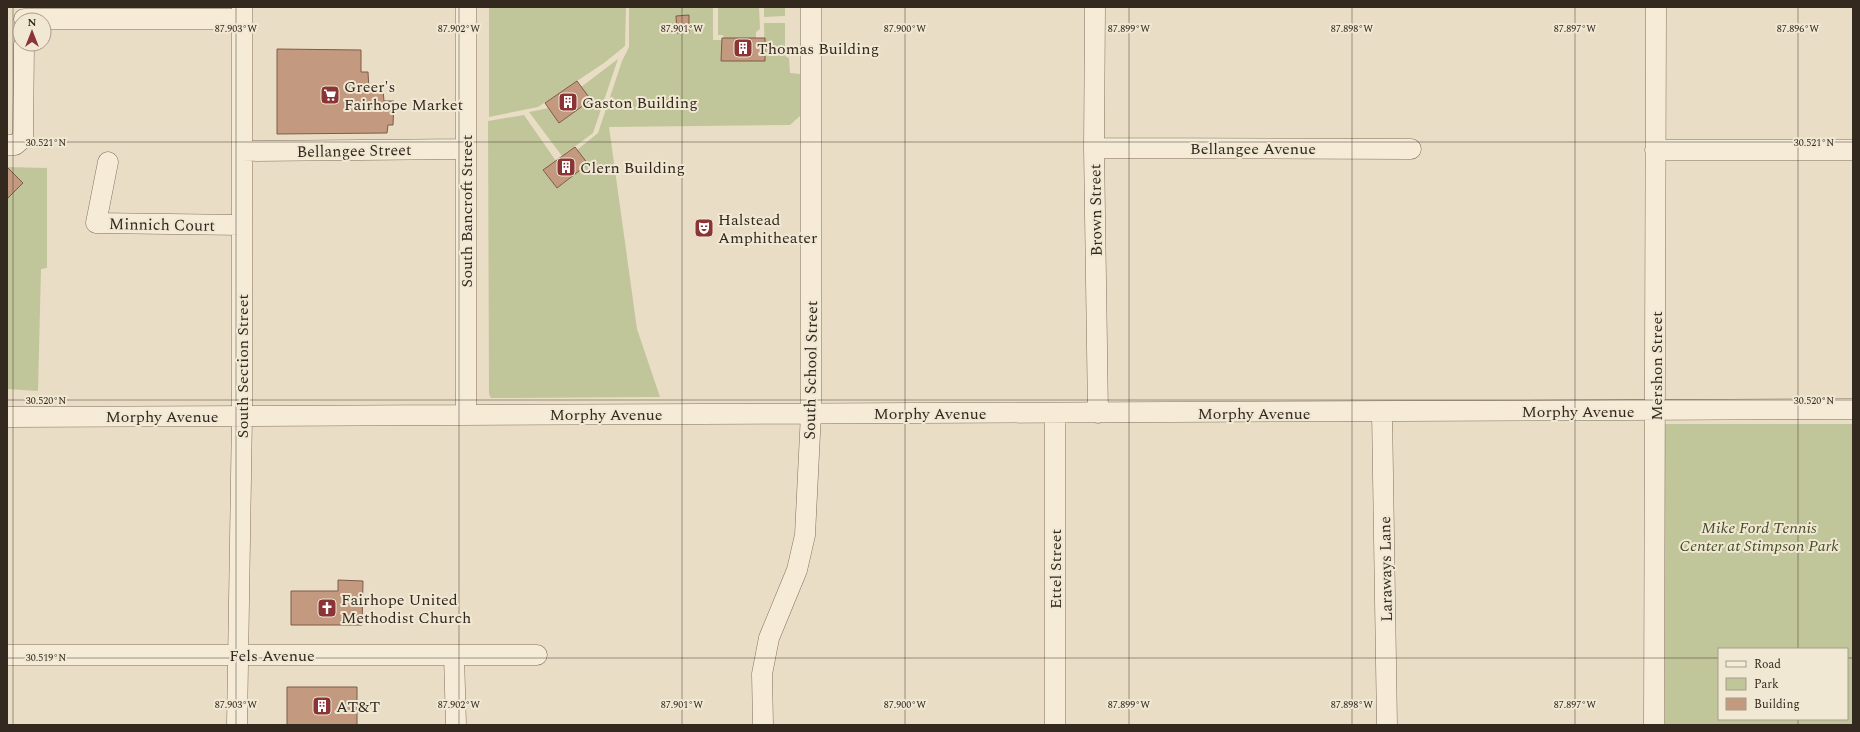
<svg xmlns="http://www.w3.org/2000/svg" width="1860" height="732" viewBox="0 0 1860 732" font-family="Spectral,serif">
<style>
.green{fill:#c1c59a;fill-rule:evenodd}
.building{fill:#c39a7f;stroke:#7e5b46}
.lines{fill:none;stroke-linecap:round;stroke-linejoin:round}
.minor-casing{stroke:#82705d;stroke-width:21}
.minor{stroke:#f5ebd7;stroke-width:20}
.ticks{fill:none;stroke:#33291f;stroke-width:1;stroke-opacity:0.45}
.labels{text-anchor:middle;stroke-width:4;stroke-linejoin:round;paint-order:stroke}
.poi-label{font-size:16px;fill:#33291f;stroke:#f1e8d4;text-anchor:start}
.street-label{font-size:16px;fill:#33291f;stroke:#f1e8d4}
.park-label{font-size:16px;font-style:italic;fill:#454e28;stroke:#f1e8d4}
.ticks-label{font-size:10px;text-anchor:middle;fill:#33291f;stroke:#f1e8d4;stroke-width:4;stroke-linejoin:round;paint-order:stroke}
</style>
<rect width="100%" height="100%" fill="#e9dec5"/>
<path class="green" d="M489,7H626L625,46L604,63L538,107L489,117Z
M629,7H713V40H722V61H765L764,23H785V56L789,58L790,73L800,74V116L790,125L609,127L637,329L660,397L491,398L489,394L488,121L524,115L556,161L543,171L557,188L588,164L577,150L598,133L622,61L629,47Z
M718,7H759L760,29L756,32V38H724L723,35H718Z
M764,7H785V16L764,17Z
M618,59L593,133L562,156L529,112L549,108L559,123L591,101L581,87Z
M7,167L47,168V268L41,269L38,391L7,389Z
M1665,424H1853V725H1665ZM1719,649H1847V719H1719Z"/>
<path class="building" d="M689,15V33H677L676,16Z
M722,38H765V61H721Z
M277,49L361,50V72H368L369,90H383L384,101H394L393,125H388L387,133L277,134Z
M577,81L591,100L559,123L545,103Z
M575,147L588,164L557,188L543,170Z
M7,167L23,183L7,199Z
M338,580L363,581L362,625H291V591H338Z
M287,687H357V725H287Z"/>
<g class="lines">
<g class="minor-casing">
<path id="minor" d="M1095,7L1094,148L1098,413
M24,19H242
M7,145H15L23,138L24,44
M1094,148L1411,149
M1655,150H1853
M242,151L465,149
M108,162L96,223L242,225
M1382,412L1387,725
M1055,413V725
M466,414V7
M7,417L1853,409
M7,655H537
M454,655L456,725
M237,725L242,416V7
M763,725L762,674L769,638L797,570L805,535L811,413V7
M1654,725L1656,7"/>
</g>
<use href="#minor" class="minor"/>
</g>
<path class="ticks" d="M13,7V725M236,7V725M459,7V725M682,7V725M905,7V725M1129,7V725M1352,7V725M1575,7V725M1798,7V649M7,142H1853M7,400H1853M7,658H1719M1847,658H1853M1798,719V725"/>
<defs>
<g id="building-square" transform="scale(1)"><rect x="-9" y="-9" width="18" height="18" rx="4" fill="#8a3436" stroke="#f1e8d4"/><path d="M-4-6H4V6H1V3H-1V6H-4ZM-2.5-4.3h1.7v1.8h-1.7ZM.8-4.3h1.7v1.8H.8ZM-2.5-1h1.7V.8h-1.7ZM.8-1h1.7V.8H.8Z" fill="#fff"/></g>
<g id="supermarket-square" transform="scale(1)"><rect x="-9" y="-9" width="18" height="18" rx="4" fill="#8a3436" stroke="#f1e8d4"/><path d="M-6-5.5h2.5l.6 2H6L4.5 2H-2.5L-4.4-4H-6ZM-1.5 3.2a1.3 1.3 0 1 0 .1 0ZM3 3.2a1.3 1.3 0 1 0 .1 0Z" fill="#fff"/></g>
<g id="theatre-square" transform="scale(1)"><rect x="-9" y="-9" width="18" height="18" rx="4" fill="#8a3436" stroke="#f1e8d4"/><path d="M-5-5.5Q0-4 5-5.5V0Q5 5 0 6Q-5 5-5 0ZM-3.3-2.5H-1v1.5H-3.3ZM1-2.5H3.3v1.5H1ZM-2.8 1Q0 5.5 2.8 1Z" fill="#fff"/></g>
<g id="church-square" transform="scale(1)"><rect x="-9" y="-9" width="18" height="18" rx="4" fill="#8a3436" stroke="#f1e8d4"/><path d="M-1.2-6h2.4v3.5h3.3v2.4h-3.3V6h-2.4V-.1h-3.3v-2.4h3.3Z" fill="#fff"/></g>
</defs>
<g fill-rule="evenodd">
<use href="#building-square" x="743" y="48"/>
<use href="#supermarket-square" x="330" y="95"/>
<use href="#building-square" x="568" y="102"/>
<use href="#building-square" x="566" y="167"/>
<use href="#theatre-square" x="704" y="228"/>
<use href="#church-square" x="327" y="608"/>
<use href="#building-square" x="322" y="706"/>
</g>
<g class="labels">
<g class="poi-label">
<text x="757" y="54">Thomas Building</text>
<text x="344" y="92">Greer's<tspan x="344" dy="18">Fairhope Market</tspan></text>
<text x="582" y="108">Gaston Building</text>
<text x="580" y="173">Clern Building</text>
<text x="718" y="225">Halstead<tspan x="718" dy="18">Amphitheater</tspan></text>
<text x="341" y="605">Fairhope United<tspan x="341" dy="18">Methodist Church</tspan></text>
<text x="336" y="712">AT&amp;T</text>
</g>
<g class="street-label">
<text x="1253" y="154">Bellangee Avenue</text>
<text transform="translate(354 150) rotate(-1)" y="6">Bellangee Street</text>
<text transform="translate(1095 210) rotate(-91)" y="6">Brown Street</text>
<text transform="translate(466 211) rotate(-90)" y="6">South Bancroft Street</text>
<text transform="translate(162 224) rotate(1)" y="6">Minnich Court</text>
<text transform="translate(242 366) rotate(-90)" y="6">South Section Street</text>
<text transform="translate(1656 366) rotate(-90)" y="6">Mershon Street</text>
<text transform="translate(810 370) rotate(-89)" y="6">South School Street</text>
<text x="1578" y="417">Morphy Avenue</text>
<text x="930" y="419">Morphy Avenue</text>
<text x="1254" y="419">Morphy Avenue</text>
<text x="606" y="420">Morphy Avenue</text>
<text x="162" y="422">Morphy Avenue</text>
<text transform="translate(1055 569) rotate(-90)" y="6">Ettel Street</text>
<text transform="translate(1385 569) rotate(-91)" y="6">Laraways Lane</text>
<text x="272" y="661">Fels Avenue</text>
</g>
<g class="park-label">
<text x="1759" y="533">Mike Ford Tennis<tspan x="1759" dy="18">Center at Stimpson Park</tspan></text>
</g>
</g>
<g class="ticks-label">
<text x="236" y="32">87.903°W</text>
<text x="459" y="32">87.902°W</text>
<text x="682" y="32">87.901°W</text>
<text x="905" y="32">87.900°W</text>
<text x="1129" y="32">87.899°W</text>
<text x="1352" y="32">87.898°W</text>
<text x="1575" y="32">87.897°W</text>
<text x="1798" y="32">87.896°W</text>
<text x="46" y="146">30.521°N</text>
<text x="1814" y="146">30.521°N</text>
<text x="46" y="404">30.520°N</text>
<text x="1814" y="404">30.520°N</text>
<text x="46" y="661">30.519°N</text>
<text x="236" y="708">87.903°W</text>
<text x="459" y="708">87.902°W</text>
<text x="682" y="708">87.901°W</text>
<text x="905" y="708">87.900°W</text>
<text x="1129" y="708">87.899°W</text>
<text x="1352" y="708">87.898°W</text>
<text x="1575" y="708">87.897°W</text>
</g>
<rect width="1860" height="732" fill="none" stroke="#33291f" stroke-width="16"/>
<rect x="1718" y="648" width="130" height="72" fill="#f1e8d4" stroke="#a59c8c"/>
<rect x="1726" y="661" width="20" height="6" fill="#f5ebd7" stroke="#a59c8c"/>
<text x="1754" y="668" font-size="12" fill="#33291f">Road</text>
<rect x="1726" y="678" width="20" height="12" fill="#c1c59a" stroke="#a59c8c"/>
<text x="1754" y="688" font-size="12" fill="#33291f">Park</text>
<rect x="1726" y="698" width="20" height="12" fill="#c39a7f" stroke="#a59c8c"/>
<text x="1754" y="708" font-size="12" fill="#33291f">Building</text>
<g transform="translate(32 32)"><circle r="19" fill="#f1e8d4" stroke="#a59c8c"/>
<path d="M0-3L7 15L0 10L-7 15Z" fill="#8a3436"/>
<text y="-6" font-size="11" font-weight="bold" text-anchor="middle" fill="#33291f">N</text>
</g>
</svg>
